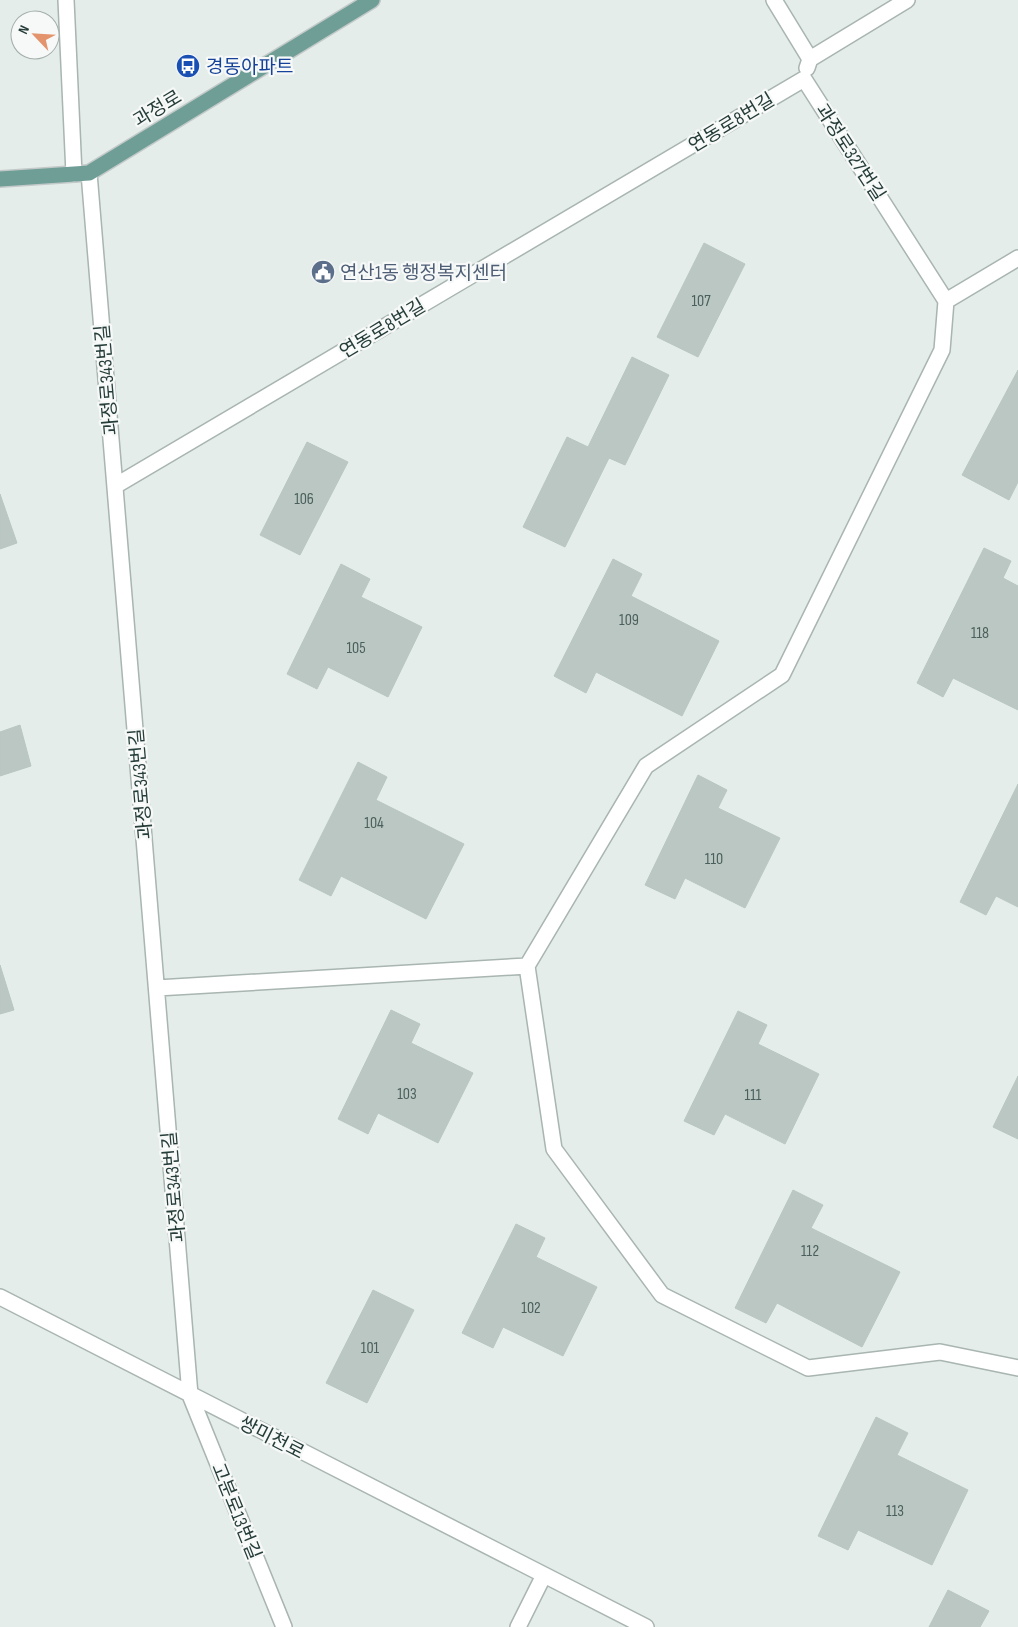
<svg xmlns="http://www.w3.org/2000/svg" width="1018" height="1627" viewBox="0 0 1018 1627" font-family="'Sofia Sans Condensed','Noto Sans KR',sans-serif">
<style>
.building{fill:#bbc7c3;stroke:#b8c6c1}
.lines{fill:none;stroke-linecap:round;stroke-linejoin:round}
.minor-casing{stroke:#a8b5b1;stroke-width:18}
.major-casing{stroke:#c2c9c8;stroke-width:18}
.minor{stroke:#fff;stroke-width:15}
.major{stroke:#6e9e96;stroke-width:15}
.labels{text-anchor:middle;stroke-width:4.5;stroke-linejoin:round;paint-order:stroke}
.number-label{font-size:16px;fill:#4b605c}
.transit-label{font-size:19px;fill:#164399;stroke:#f6f9f8;text-anchor:start}
.street-label{font-size:19px;fill:#263d39;stroke:#f6f9f8}
.service-label{font-size:19px;fill:#4e5e75;stroke:#f6f9f8;text-anchor:start}
</style>
<rect width="100%" height="100%" fill="#e5edea"/>
<path class="building" d="M704,243L745,264L698,357L657,337Z
M632,357L669,375L625,465L609,458L565,547L523,527L567,437L588,447Z
M1018,370V482L1009,500L962,475Z
M307,442L348,462L300,555L260,535Z
M0,494L17,543L0,549Z
M984,548L1011,561L1003,578L1018,586V710L953,678L943,697L917,683Z
M613,559L642,574L631,596L719,641L682,716L596,672L586,693L554,676Z
M341,564L370,579L361,597L422,627L388,697L328,667L317,689L287,674Z
M20,725L31,766L0,776V732Z
M358,762L387,777L376,800L464,844L426,919L341,876L331,896L299,880Z
M698,775L727,790L718,808L780,838L745,908L685,878L675,899L645,885Z
M1018,784V907L996,896L986,915L960,902Z
M0,965L14,1010L0,1014Z
M391,1010L420,1024L411,1043L473,1073L438,1143L378,1113L368,1134L338,1119Z
M738,1011L767,1025L758,1044L819,1074L785,1144L725,1114L714,1135L684,1121Z
M1018,1076V1139L993,1127Z
M793,1190L823,1205L811,1228L900,1272L862,1347L777,1303L766,1323L735,1308Z
M516,1224L545,1238L536,1257L597,1287L563,1356L503,1327L493,1348L462,1333Z
M373,1290L414,1310L367,1403L326,1383Z
M876,1417L908,1433L897,1455L968,1490L932,1565L858,1530L848,1550L818,1536Z
M948,1590L989,1611L980,1627H929Z"/>
<g class="lines">
<g class="minor-casing">
<path id="minor" d="M66,0L74,174
M774,0L810,59L807,68
M810,59L907,0
M804,79L946,301
M89,173L190,1395L284,1627
M946,301L1018,258
M115,486L804,79
M527,966L554,1149L662,1295L808,1368L940,1352L1018,1368
M157,988L527,966L646,766L782,675L942,350L946,301
M0,1297L646,1627
M518,1627L544,1575"/>
</g>
<g class="major-casing">
<path id="major" d="M0,179L89,173L372,0"/>
</g>
<use href="#minor" class="minor"/>
<use href="#major" class="major"/>
</g>
<defs>
<g id="bus-disc" transform="scale(1.25)"><circle r="9.5" fill="#1a4fb4" stroke="#f6f9f8"/><path d="M-5-6H5V4H4V6H2V4H-2V6H-4V4H-5ZM-3.5-4V0h7V-4ZM-3.5 1.2v1.5H-2V1.2ZM2 1.2v1.5H3.5V1.2Z" fill="#fff"/></g>
<g id="civic-disc" transform="scale(1.25)"><circle r="9.5" fill="#5c6f8a" stroke="#f6f9f8"/><path d="M-.6-6.5H3V-4.5H.6V-3L4-1V1h2V6H-6V1h2V-1L-.6-3ZM-1.2 2.5V6h2.4V2.5Z" fill="#fff"/></g>
</defs>
<g fill-rule="evenodd">
<use href="#bus-disc" x="188" y="66"/>
<use href="#civic-disc" x="323" y="272"/>
</g>
<g class="labels">
<g class="number-label">
<text x="701" y="306">107</text>
<text x="304" y="504">106</text>
<text x="629" y="625">109</text>
<text x="980" y="638">118</text>
<text x="356" y="653">105</text>
<text x="374" y="828">104</text>
<text x="714" y="864">110</text>
<text x="407" y="1099">103</text>
<text x="753" y="1100">111</text>
<text x="810" y="1256">112</text>
<text x="531" y="1313">102</text>
<text x="370" y="1353">101</text>
<text x="895" y="1516">113</text>
</g>
<g class="transit-label">
<text x="206" y="73">경동아파트</text>
</g>
<g class="street-label">
<text transform="translate(157 108) rotate(-31)" y="7">과정로</text>
<text transform="translate(731 122) rotate(-31)" y="7">연동로8번길</text>
<text transform="translate(851 152) rotate(57)" y="7">과정로327번길</text>
<text transform="translate(382 328) rotate(-31)" y="7">연동로8번길</text>
<text transform="translate(106 380) rotate(-95)" y="7">과정로343번길</text>
<text transform="translate(140 784) rotate(-95)" y="7">과정로343번길</text>
<text transform="translate(173 1187) rotate(-95)" y="7">과정로343번길</text>
<text transform="translate(272 1437) rotate(27)" y="7">쌍미천로</text>
<text transform="translate(237 1511) rotate(68)" y="7">고분로13번길</text>
</g>
<g class="service-label">
<text x="340" y="279">연산1동 행정복지센터</text>
</g>
</g>
<g transform="translate(35 35) rotate(295)"><circle r="24" fill="#f6f9f8" stroke="#a3aeac"/>
<path d="M0-4L9 19L0 12L-9 19Z" fill="#e4946c"/>
<text y="-8" font-size="14" font-weight="bold" text-anchor="middle" fill="#263d39">N</text>
</g>
</svg>
